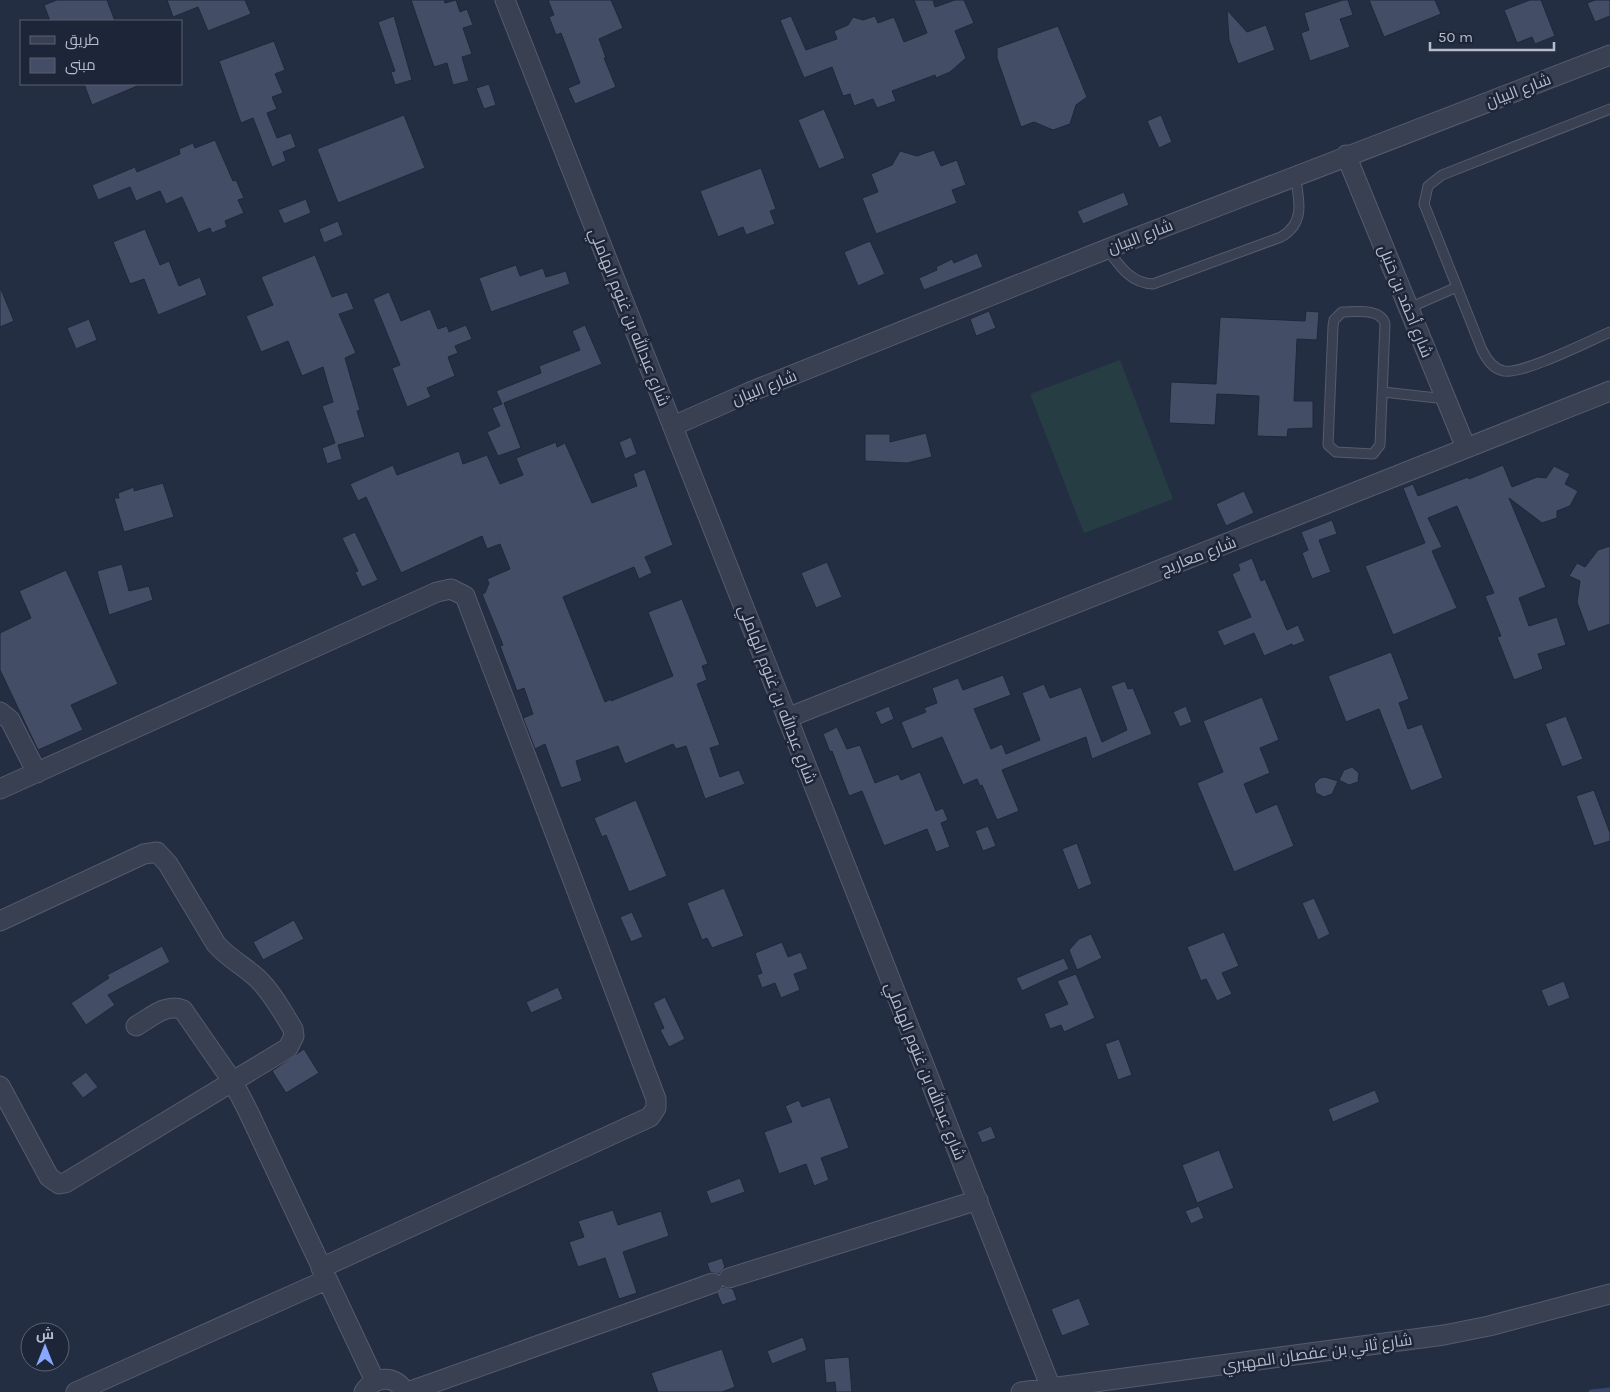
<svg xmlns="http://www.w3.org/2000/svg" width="1610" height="1392" viewBox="0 0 1610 1392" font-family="Karla,Cairo,sans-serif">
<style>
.grass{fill:#263d44}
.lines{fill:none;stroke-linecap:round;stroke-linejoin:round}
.stream{stroke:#37476b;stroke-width:5}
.building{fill:#434d65;stroke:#1f273a}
.lane-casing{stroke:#545b6d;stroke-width:11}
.street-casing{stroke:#545b6d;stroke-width:21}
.lane{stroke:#394052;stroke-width:9}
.street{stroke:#394052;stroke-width:19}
.labels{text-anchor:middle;stroke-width:5;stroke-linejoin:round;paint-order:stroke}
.street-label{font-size:16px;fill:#b6bccc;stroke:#1d2538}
</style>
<rect width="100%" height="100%" fill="#242e43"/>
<path class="grass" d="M1120,360L1173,499L1084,533L1030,394Z"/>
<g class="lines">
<path class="stream" d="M1591,1392L1610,1390"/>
</g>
<path class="building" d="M57,0H107L115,21H50L44,5Z
M167,0H245L251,14L208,31L198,7L173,17Z
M411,0H444L445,3L456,0L460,12L467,9L473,25L463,28L472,54L462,57L469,81L453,85L447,63L434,67Z
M548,0H611L623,28L599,39L606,58H604L616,87L575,104L568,88L580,83L561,33L556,35L549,17L554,15Z
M914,0H933L935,7L955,0H964L974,23L955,31L966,58L950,72L936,78L935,75L892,91L896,101L877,108L873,99L854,106L850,94L843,96L832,67L804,78L780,20L791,16L806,50L837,39L834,31L848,25L853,17L863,20L875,16L878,23L894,17L904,42L927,33Z
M1343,0H1348L1353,15L1340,19L1350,47L1310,61L1301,33L1309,30L1304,13Z
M1369,0H1435L1441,14L1384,37Z
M1530,0H1541L1555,36L1535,44L1532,37L1517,43L1504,10Z
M1595,0H1610V16L1595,22L1587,3Z
M1227,10L1247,32L1266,25L1275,50L1238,64L1229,40Z
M394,16L412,80L395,85L391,72L395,71L378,22Z
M1058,26L1087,97L1076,105L1070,124L1053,130L1034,122L1021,127L997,58V48Z
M274,41L285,70L275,74L283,93L272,97L277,109L267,113L277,138L291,133L296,147L283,152L286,161L272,167L253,118L241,123L219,61Z
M84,84H142L92,105Z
M489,84L496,105L484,109L476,88Z
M824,109L845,158L819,169L798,120Z
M404,115L425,168L338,203L317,149Z
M1161,115L1172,142L1159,148L1147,121Z
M215,140L233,181L236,180L244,198L238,200L244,213L225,221L227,227L212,233L210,228L198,233L182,197L166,204L160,191L136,201L130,187L98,200L92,185L135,167L137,172L180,154L179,149L193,143L195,148Z
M934,150L941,166L957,160L966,185L952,190L957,203L876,234L862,198L878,192L871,174L892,165L900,151L917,156Z
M761,168L776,209L770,211L775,224L746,235L743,227L718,237L700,191Z
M1124,192L1129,205L1083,224L1077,211Z
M306,199L311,213L284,224L278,210Z
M338,221L343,235L324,243L319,229Z
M145,229L160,265L169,261L179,286L200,277L207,295L158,315L144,279L130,284L113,242Z
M870,241L885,274L858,286L844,252Z
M977,253L983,267L924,290L919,278L937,270L936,267L952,259L954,263Z
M315,255L332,297L347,292L354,309L339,314L356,353L345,358L360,410L357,411L365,437L338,445L342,459L327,464L322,448L335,443L322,406L333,402L323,367L302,376L288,341L261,352L246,316L273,305L261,277Z
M516,265L520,276L543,268L546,277L566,271L570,284L491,312L479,278Z
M0,287L14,321L0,327Z
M389,292L401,321L430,309L438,329L447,326L449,332L466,325L472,339L455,346L458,353L448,357L455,376L427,388L431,397L407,407L392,368L400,365L373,299Z
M989,311L996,328L976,336L970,319Z
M1306,311L1319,312L1317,340L1297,339L1294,401H1313V428L1288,429L1287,437L1257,436L1259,396L1217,394L1215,425L1169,423L1171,382L1216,384L1220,317L1305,321Z
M89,319L97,340L76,349L67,328Z
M585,325L602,364L504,403L521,448L498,456L487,432L500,426L492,408L502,404L496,391L541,373L539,366L580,350L572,331Z
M926,433L932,457L907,463L865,461V434H890V442Z
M631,437L637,454L625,459L619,442Z
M556,442L557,447L565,443L592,503L637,486L633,474L645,469L673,545L645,557L652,573L639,579L634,567L563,597L605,702L611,699V701L673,676L648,612L682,599L708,664L702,666L707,680L697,684L720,745L710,748L720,777L739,770L745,784L705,799L686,746L676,749L673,744L625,764L618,746L576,761L582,781L561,788L545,744L535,749L523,718L533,714L524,688L517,691L500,646L503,645L482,594L485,593L489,583L487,579L510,569L500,544L487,549L482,536L401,573L366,497L358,501L350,484L393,465L397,475L459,451L463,464L487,455L500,484L523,475L516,458Z
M1503,465L1512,487L1537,477L1546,478L1554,466L1570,474L1565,484L1578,491L1570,506L1557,511V518L1542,523L1509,498L1546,587L1519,598L1529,626L1557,617L1566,645L1538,654L1543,669L1514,680L1497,637L1501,636L1485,596L1494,593L1457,506L1428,518L1442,547L1432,551L1457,608L1393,635L1365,566L1425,543L1403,488L1413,484L1418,496L1468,477L1469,479Z
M163,483L174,517L124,532L114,498H119L118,493L134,487V491Z
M1244,491L1254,513L1226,526L1216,504Z
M1332,520L1337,534L1319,540L1331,572L1312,579L1302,553L1308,550L1301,532Z
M355,532L378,580L362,587L355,572L358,571L342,538Z
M1610,546V624L1588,632L1577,602L1580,581L1569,576L1577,563L1585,567L1598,550Z
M1252,558L1261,581L1265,579L1287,630L1298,625L1305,641L1293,646L1292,644L1264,656L1254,633L1224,646L1217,631L1251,617L1232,574L1240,570L1238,564Z
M827,562L842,597L816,608L801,573Z
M122,564L129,591L149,586L153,600L109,615L97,571Z
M66,570L118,684L71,705L83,730L38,750L0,670V633L31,618L19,591Z
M1391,652L1409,699L1399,703L1408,729L1422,724L1443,778L1411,791L1379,709L1346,722L1328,676Z
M1003,675L1011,695L974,709L991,749L1002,744L1006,754L1040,740L1022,693L1044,684L1050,698L1081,687L1102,742L1127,730L1111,686L1125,681L1128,689L1133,688L1152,734L1092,759L1086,737L1002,770L1019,811L997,820L982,785L980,786L977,779L963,785L942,737L912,749L901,722L926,712L924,708L937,703L932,688L958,678L963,690Z
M1262,697L1279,740L1260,748L1270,773L1244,784L1256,813L1277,804L1294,846L1234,872L1197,783L1223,772L1203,721Z
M889,706L894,719L881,725L875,712Z
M1186,706L1192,722L1180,727L1173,712Z
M1566,716L1583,759L1562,767L1545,724Z
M837,727L847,749L860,745L875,783L898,774L901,780L920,772L936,811L943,808L948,820L941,823L950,847L936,852L927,829L884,846L862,791L849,796L832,751L830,752L823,734Z
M1352,767L1359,773L1358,782L1349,785L1339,780L1344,770Z
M1325,777L1338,781L1332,794L1324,797L1316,793L1314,784L1320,778Z
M1594,790L1610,833V841L1594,846L1576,796Z
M636,800L667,876L629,892L606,835L602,837L594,818Z
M988,826L996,846L983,851L975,831Z
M1077,843L1092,884L1078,890L1062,849Z
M724,888L744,936L712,948L707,938L702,940L687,903Z
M1314,898L1330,934L1318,940L1302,903Z
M632,912L643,937L631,942L620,917Z
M294,920L304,939L263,960L253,942Z
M1224,932L1239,966L1222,973L1232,994L1217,1001L1206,979L1201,981L1187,947Z
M1091,934L1102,958L1077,970L1069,950L1079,939Z
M782,942L788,957L801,952L808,969L794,974L800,990L781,998L775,983L762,988L757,975L762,973L755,953Z
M162,946L170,962L108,995L115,1005L86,1025L71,1003L109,978L107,975Z
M1064,958L1069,969L1022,991L1016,978Z
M1076,974L1095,1018L1064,1032L1061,1025L1050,1029L1044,1014L1068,1004L1057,981Z
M1564,981L1570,998L1548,1007L1541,990Z
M558,987L563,999L531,1013L526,1002Z
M665,997L685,1039L669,1047L660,1030L664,1028L653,1003Z
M1119,1039L1132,1075L1118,1080L1105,1044Z
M304,1049L319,1073L286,1093L272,1071Z
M86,1072L98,1087L83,1098L71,1083Z
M1375,1090L1380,1102L1333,1122L1328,1109Z
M830,1097L849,1148L821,1158L829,1180L814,1186L806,1164L779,1174L764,1132L792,1122L785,1106L799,1100L802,1107Z
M991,1126L996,1138L982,1143L977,1132Z
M1219,1150L1234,1188L1197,1203L1182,1165Z
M740,1178L745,1192L711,1204L706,1191Z
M1199,1206L1204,1218L1191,1224L1185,1211Z
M613,1210L618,1225L661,1211L669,1236L623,1252L637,1293L619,1299L605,1258L578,1267L569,1242L584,1237L578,1221Z
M722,1258L725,1267L719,1274L710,1272L707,1263Z
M723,1287L733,1289L737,1300L722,1305L717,1293Z
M1079,1298L1090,1325L1062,1336L1051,1309Z
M803,1337L807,1350L772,1364L767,1351Z
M722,1349L735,1387L722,1392H658L651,1373Z
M849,1357L852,1392H836L835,1382L826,1383L824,1359Z"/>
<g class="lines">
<g class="lane-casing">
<path id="lane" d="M1610,109L1442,175L1428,186L1424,204L1482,350C1487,360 1493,369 1504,371C1522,375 1589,341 1610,332
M1107,249C1120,266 1130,283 1153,284L1281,237C1306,223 1299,199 1295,175
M1409,308L1457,287
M1342,312C1356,312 1381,308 1385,324L1380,445L1373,454L1336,452L1328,445L1333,326L1334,320Z
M1383,392L1446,399"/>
</g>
<g class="street-casing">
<path id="street" d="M505,0L1051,1388
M1346,155L1466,448
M673,426L750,392L1107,249L1610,55
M0,712L10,720L37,773
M787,718L1610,391
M0,789L437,592L451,589L465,596L656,1099V1108L650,1117L321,1268
M0,921L144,854L157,852L168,864L216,944C228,958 244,966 257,978C272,992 283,1013 293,1029L294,1036L288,1048L65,1183L59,1184L49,1177L0,1086
M136,1026C149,1019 167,1002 183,1010L233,1082L248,1111L375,1381
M729,1278L978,1200
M76,1392L326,1280
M364,1392C374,1376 395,1374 405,1392
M408,1392L713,1283
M1021,1392L1444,1335L1489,1326L1610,1294"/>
</g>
<use href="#lane" class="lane"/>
<use href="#street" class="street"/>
</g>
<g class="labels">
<g class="street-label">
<text transform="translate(1518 90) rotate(-21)" y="6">شارع البيان</text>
<text transform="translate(1140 236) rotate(-21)" y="6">شارع البيان</text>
<text transform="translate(1406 301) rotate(68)" y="6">شارع أحمَد بن حَنبل</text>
<text transform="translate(630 317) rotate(68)" y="6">شارع عبدالله بن غنوم الهاملي</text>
<text transform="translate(764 387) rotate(-22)" y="6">شارع البيان</text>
<text transform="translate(1198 555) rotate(-21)" y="6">شارع معاريج</text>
<text transform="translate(778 694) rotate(69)" y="6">شارع عبدالله بن غنوم الهاملي</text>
<text transform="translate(926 1071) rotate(68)" y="6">شارع عبدالله بن غنوم الهاملي</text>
<text transform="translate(1317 1352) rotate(-8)" y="6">شارع ثاني بن عفصان المهيري</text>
</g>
</g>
<rect x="20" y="20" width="162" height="65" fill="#1d2538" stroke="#5a6173"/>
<rect x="30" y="36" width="25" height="8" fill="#394052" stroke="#5a6173"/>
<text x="65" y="45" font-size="15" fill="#b6bccc">طريق</text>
<rect x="30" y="58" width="25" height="15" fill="#434d65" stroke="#5a6173"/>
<text x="65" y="70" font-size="15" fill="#b6bccc">مبنى</text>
<g transform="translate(45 1347)"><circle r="24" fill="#1d2538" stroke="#5a6173"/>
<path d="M0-4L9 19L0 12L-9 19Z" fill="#88a8ff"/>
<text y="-8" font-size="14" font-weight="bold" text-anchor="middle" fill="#b6bccc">ش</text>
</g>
<path d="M1430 42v8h124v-8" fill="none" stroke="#b6bccc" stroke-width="2.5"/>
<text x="1438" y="42" font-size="15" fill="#b6bccc" stroke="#1d2538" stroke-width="4" paint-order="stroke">50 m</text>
</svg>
